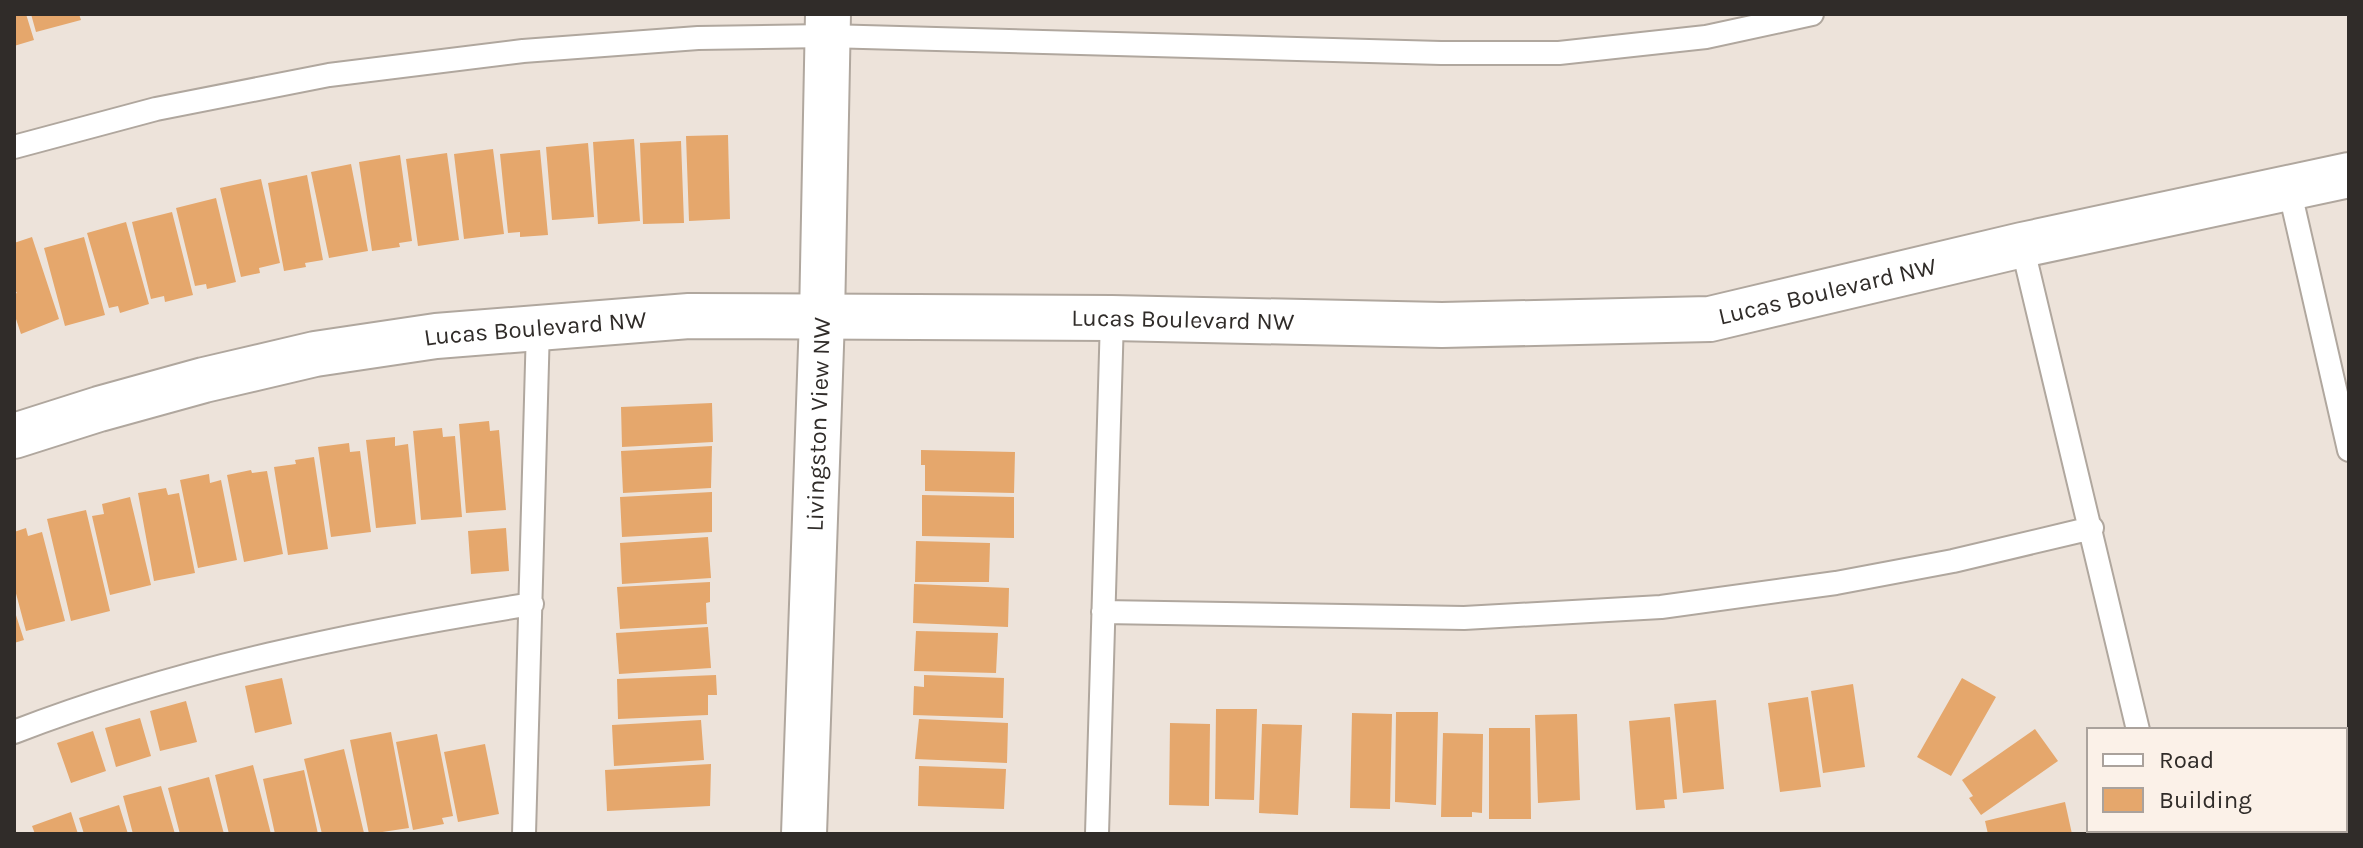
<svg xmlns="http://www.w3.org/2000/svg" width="2363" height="848" viewBox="0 0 2363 848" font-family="Karla,sans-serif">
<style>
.building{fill:#e5a76c}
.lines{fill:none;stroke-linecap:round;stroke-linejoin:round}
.lane-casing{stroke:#b0a79e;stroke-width:26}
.street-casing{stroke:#b0a79e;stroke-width:48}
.lane{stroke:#fff;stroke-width:22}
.street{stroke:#fff;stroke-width:44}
.labels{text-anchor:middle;stroke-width:6;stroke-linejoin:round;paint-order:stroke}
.street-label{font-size:24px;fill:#302c29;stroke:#fbf1e8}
</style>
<rect width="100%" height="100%" fill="#ede3da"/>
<path class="building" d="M14,14H26L34,40L14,46Z
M31,14H79L81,20L36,32Z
M728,135L730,219L689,221L686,136Z
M634,139L640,221L598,224L593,142Z
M681,141L684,223L643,224L640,143Z
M588,143L594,217L552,220L546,147Z
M493,149L504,234L464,239L454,154Z
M540,150L548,235L520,237V232L508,233L500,154Z
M447,153L459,240L418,246L406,159Z
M400,155L412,241L399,243L400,247L372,251L359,162Z
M351,164L368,251L329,258L311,172Z
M307,175L323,260L305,263L306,267L284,271L268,183Z
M261,179L280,263L259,268L260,273L241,277L220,188Z
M216,198L236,282L207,289L206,284L195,286L176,208Z
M172,212L193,295L165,302L164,296L151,299L132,222Z
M126,222L149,304L120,313L118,306L109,308L87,233Z
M32,237L59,319L21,334L14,313V294L17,293L14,289V243Z
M84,237L105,315L65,326L44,248Z
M712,403L713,442L622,447L621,407Z
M489,421L490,431L499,430L506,510L466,513L459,424Z
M442,428L443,437L455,436L462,517L421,520L413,431Z
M395,437V446L408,444L416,524L376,528L366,440Z
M349,443L350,452L360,451L371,532L331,537L318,447Z
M712,446L711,488L623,493L621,451Z
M921,450L1015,452L1014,493L925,491V465H921Z
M314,457L328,549L288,555L274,467L296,464L295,460Z
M251,470L252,473L267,471L283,554L244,562L227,475Z
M209,474L210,483L221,480L237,560L198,568L180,480Z
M166,488L168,495L179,493L195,573L154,581L138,493Z
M712,492V532L622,537L620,497Z
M922,495L1014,497V538L922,536Z
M130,497L151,585L110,595L92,516L104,514L102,504Z
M86,510L110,611L71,621L47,519Z
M26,528L28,536L42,532L65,621L26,631L14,586V532Z
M506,528L509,571L471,574L468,531Z
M708,537L711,578L622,584L620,543Z
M916,541L990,543L989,582H915Z
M710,582V602L706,603L707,624L620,629L617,587Z
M914,584L1009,588L1008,627L913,623Z
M14,609L24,640L14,643Z
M708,627L711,668L619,674L616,633Z
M916,631L998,633L996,673L914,671Z
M716,675L717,695H708V715L618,719L617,679Z
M924,675L1004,678L1003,718L913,715L914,686L924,687Z
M282,678L292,724L255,733L245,686Z
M1962,678L1996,697L1951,776L1917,757Z
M1853,684L1865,767L1823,773L1811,691Z
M1808,697L1821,787L1780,792L1768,703Z
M1716,700L1724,789L1683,793L1674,704Z
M186,701L197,742L160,751L150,711Z
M1216,709H1257L1254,800L1215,799Z
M1396,712H1438L1436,805L1395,802Z
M1352,713L1392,714L1390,809L1350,808Z
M1577,714L1580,800L1538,803L1535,715Z
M1670,717L1677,799L1664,800L1665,808L1636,810L1629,721Z
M140,718L151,756L116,767L105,728Z
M919,719L1008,723L1007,763L915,759Z
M701,720L704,760L614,766L612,725Z
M1170,723L1210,724L1209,806L1169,805Z
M1262,724L1302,725L1298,815L1259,813Z
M1489,728H1530L1531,819H1489Z
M2035,729L2058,761L1981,815L1969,798L1973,796L1962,780Z
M93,731L106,771L71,783L57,743Z
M391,732L409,828L369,834L350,740Z
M1443,733L1483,734L1482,813L1472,812V817H1441Z
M437,734L453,816L442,818L444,824L413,830L396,742Z
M485,744L499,814L458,822L444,752Z
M344,749L364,833L322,834L304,759Z
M711,764L710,806L607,811L605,770Z
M253,765L271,834H229L215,775Z
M919,766L1006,769L1004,809L918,806Z
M304,770L318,834H275L263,779Z
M209,777L224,834H180L168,788Z
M161,786L175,834H133L123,796Z
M2065,802L2072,834H1988L1985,821Z
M119,805L128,834H84L79,818Z
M71,812L78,834H35L32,826Z"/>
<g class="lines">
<g class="lane-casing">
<path id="lane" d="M14,147L156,109L329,75L523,51L698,38L827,36L1441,53H1559L1706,37L1812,14
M2289,188L2349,450
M2022,245L2138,730
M1103,612L1464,618L1661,607L1836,583L1953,561L2092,528
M14,732C180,668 356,632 532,604
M2161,830L2162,834
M524,834L538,327
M1097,834L1112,318"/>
</g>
<g class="street-casing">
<g id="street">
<path id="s1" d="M14,436L99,409L204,380L315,354L436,336L689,316L1112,318L1442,325L1710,319L2022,245L2349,175"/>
<path id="s2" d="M804,834L822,318L828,14"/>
</g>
</g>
<use href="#lane" class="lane"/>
<use href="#street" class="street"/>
</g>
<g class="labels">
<g class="street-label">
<text dy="8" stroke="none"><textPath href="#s1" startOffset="1830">Lucas Boulevard NW</textPath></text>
<text dy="8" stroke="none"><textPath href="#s1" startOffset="1182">Lucas Boulevard NW</textPath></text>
<text dy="8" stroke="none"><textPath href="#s1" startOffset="534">Lucas Boulevard NW</textPath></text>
<text dy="8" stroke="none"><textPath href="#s2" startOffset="410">Livingston View NW</textPath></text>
</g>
</g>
<rect width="2363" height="848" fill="none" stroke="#302c29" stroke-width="32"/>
<rect x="2087" y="728" width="260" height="104" fill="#fbf1e8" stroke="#aaa29c" stroke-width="2"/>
<rect x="2103" y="754" width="40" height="12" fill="#ffffff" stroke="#aaa29c" stroke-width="2"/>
<text x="2159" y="768" font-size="24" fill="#302c29">Road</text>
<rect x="2103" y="788" width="40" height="24" fill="#e5a76c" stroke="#aaa29c" stroke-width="2"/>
<text x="2159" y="808" font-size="24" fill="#302c29">Building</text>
</svg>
